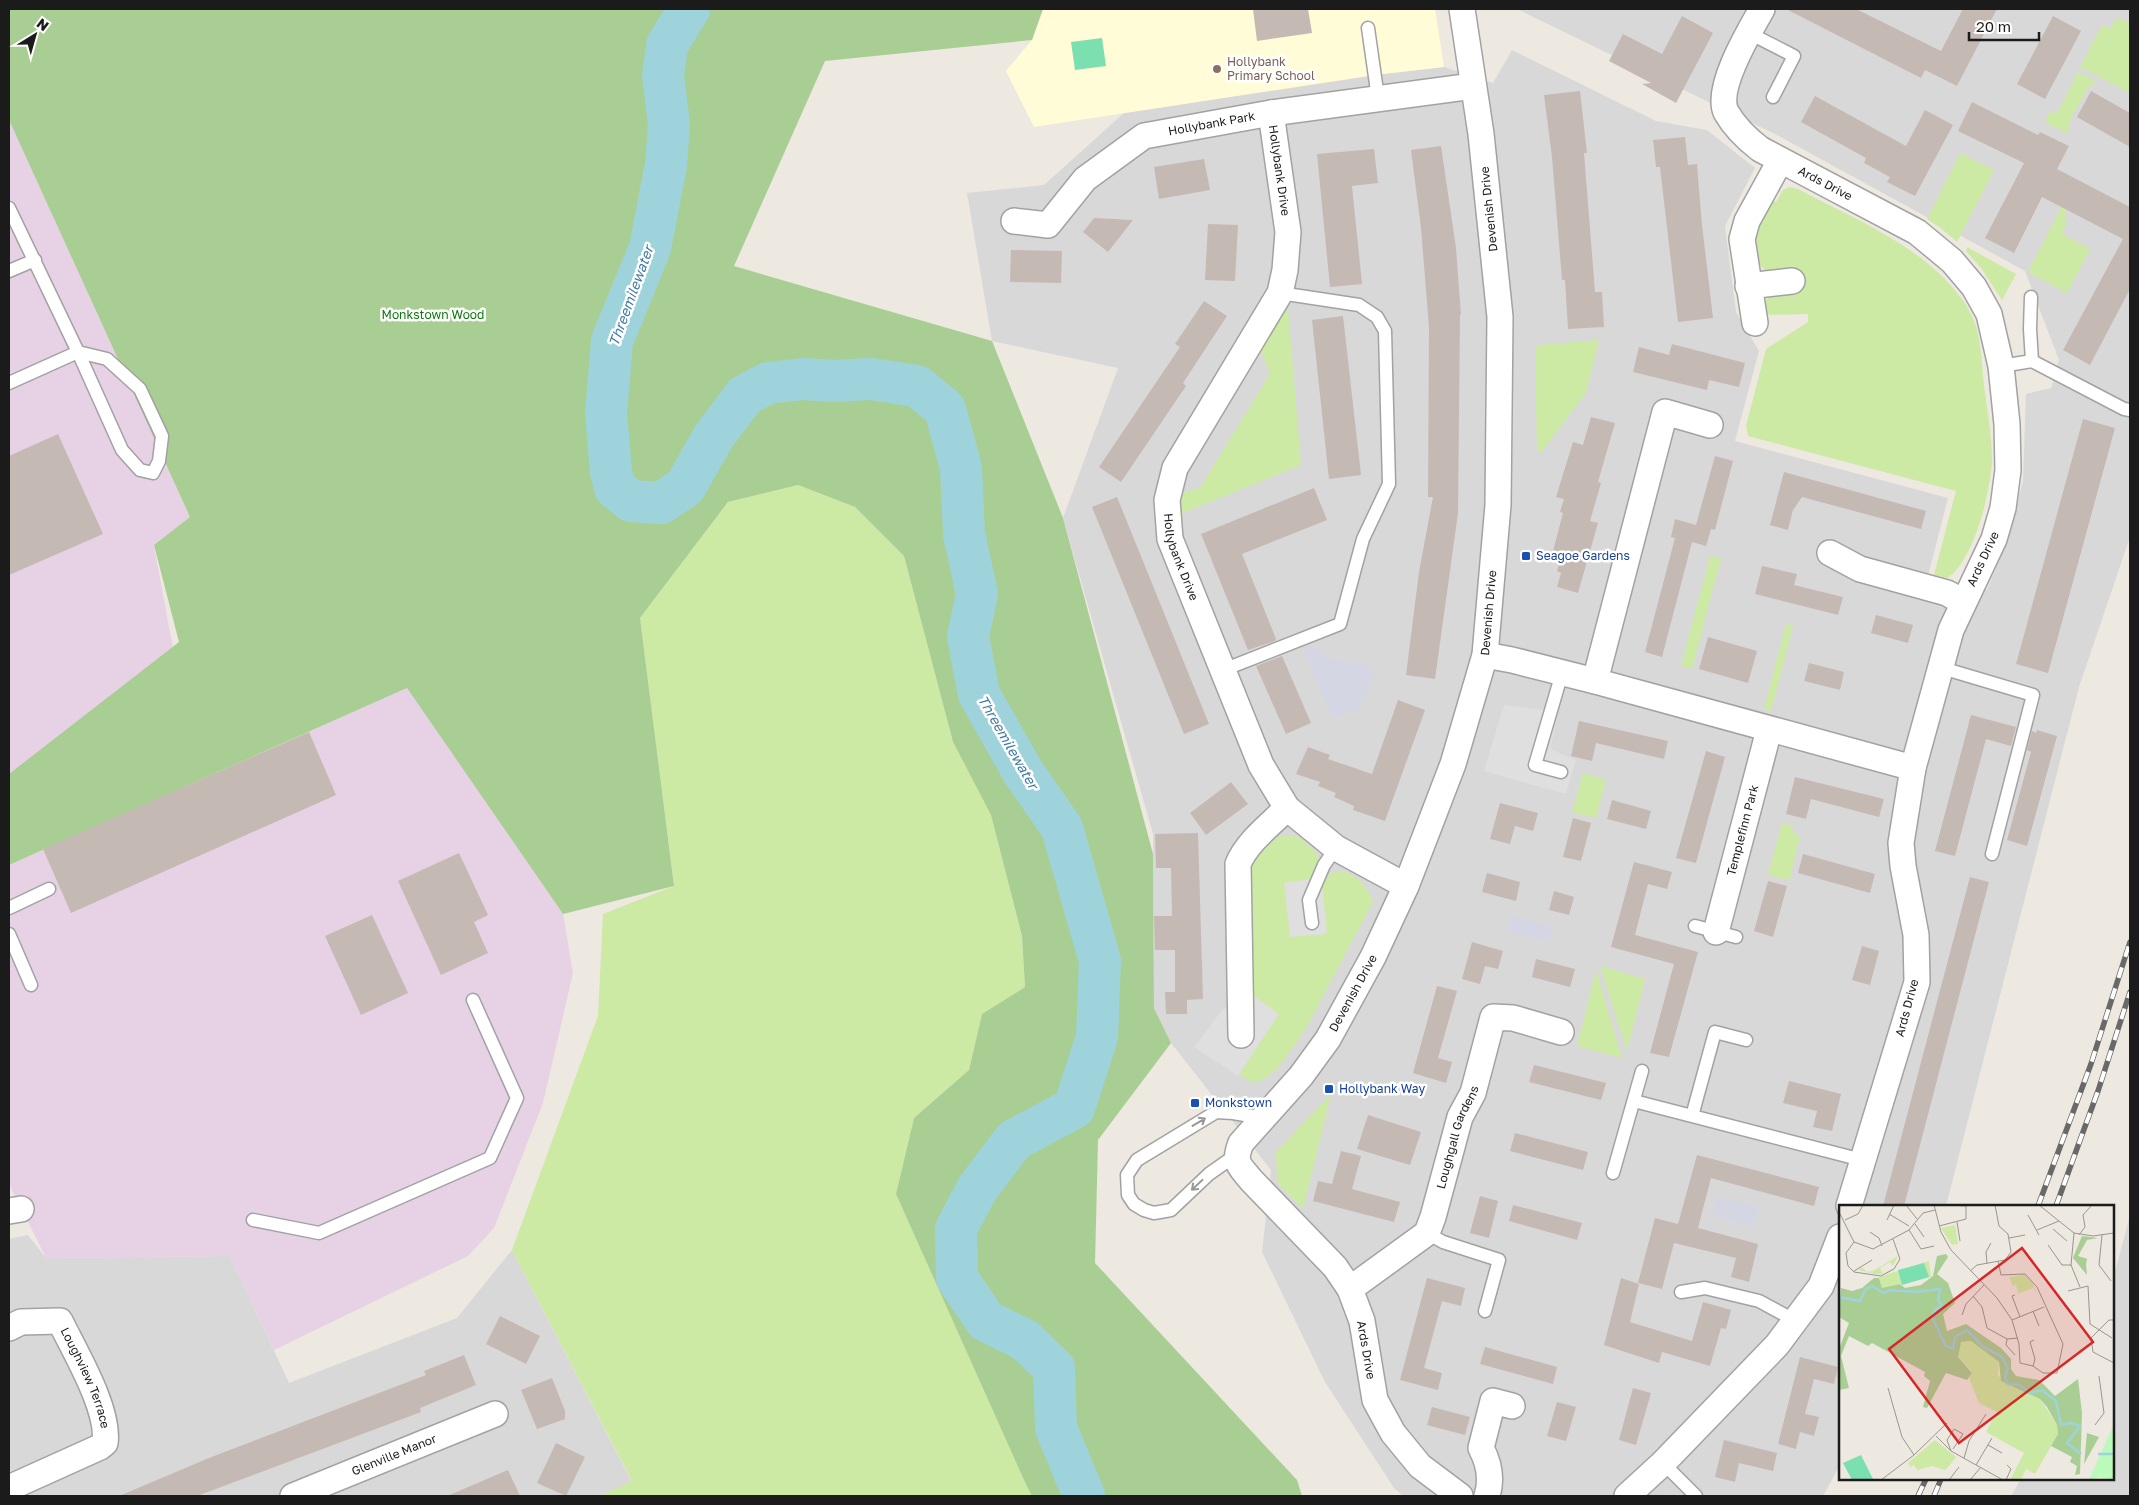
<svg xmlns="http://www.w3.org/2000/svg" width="2139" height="1505" viewBox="0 0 2139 1505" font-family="'Golos Text',sans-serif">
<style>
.residential{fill:#d9d8d8}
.industrial{fill:#e6d2e4}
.education{fill:#fffcd7}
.grass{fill:#cceaa3}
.forest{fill:#a9ce93}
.pitch{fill:#7bdfb0}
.parking{fill:#dfdfdf}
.plaza{fill:#d4d6e3}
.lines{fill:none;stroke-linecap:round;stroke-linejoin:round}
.river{stroke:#9fd3dc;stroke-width:42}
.building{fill:#c5b9b3}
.service-casing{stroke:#a2a2a2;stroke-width:15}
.minor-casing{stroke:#a2a2a2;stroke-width:28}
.service{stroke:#fff;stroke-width:12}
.minor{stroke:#fff;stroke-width:25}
.rail-casing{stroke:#696969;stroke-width:5.5}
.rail{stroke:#fff;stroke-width:4;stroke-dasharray:11;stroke-linecap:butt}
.oneway{stroke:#989898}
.education-dot{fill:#8d6e63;stroke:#fff;stroke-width:2}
.transit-dot{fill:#1a4fb4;stroke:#fff;stroke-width:2}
.labels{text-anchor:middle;stroke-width:5;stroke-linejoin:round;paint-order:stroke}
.education-label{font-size:12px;fill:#785e54;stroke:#fff;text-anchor:start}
.street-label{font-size:12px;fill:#1b1b1b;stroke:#fff}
.park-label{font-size:12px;fill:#097a09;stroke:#fff}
.transit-label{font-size:12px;fill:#164399;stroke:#fff;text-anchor:start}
.water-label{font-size:14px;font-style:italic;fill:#437ba4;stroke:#fff}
.inset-river{fill:none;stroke:#9fd3dc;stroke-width:2.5}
.inset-road{fill:none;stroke:#999691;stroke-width:1}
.view{fill:#d62828;fill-opacity:0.15;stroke:#d62828;stroke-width:2.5}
.inset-edge{fill:none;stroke:#1b1b1b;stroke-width:2.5}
</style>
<rect width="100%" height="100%" fill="#ede8e0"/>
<path class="residential" d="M1517,9H2130V537L2079,687L1946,1206H1840V1465L1823,1496H1403L1394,1488L1325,1382L1262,1252L1271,1170L1171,1043L1154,1008L1153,834L1063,518L1118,368L992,341L967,193L1044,185L1124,113L1384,74L1444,67L1493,83L1512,50L1656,121L1707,130L1755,168L1725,226L1736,312L1759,351L1735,441L1948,498L1928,576L1987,590L2008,538L2023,481L2026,394L2051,388L2059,360L2025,271L1777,135Z
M2130,1215V1496H2011L2021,1479H2113V1287L2115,1272Z
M28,1235L46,1258L230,1256L289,1383L457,1318L512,1250L632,1482L599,1496H9V1239Z"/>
<path class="industrial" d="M9,120L190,517L154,546L174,654L9,777Z
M407,688L563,914L573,973L543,1103L494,1228L468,1256L274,1350L230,1256L46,1258L9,1184V865Z"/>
<path class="education" d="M1043,9H1435L1444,67L1374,75L1034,127L1006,71L1032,40Z"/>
<path class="grass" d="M2117,17L2130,24V93L2080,67L2102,25L2110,29Z
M2078,72L2095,81L2092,87L2089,86L2068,124L2070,127L2067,133L2045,122L2051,111L2057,114Z
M1960,153L1994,170L1957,242L1942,229L1927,219Z
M1789,187L1798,189C1854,219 1922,245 1961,298C1966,304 1971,313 1974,321C1981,338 1982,366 1984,385C1987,409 1992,435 1992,460C1991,490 1974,562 1947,578L1934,575L1956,491L1748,436L1746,426L1766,349L1808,322V314L1762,315V304L1772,294L1768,273L1758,263L1753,233L1770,200L1776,202L1783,190Z
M2062,206L2065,208V227L2062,234L2090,249L2067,293L2028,272Z
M1967,247L2016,274L2002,300L1981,268L1966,251Z
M1288,308L1301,465L1178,515V494L1200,488L1270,374L1260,348L1281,312Z
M1599,340L1586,393L1542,451L1537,452L1535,349L1538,345Z
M798,485L855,507L904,556L953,742L991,815L1022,936L1025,987L982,1014L969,1070L914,1118L896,1194L1023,1478L1037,1496H599L632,1481L512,1250L598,1016L603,914L674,886L640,618L728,502Z
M1710,556L1721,558L1692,669L1681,666Z
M1786,624L1793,626L1771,711L1764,709Z
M1583,773L1606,780L1596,818L1572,812Z
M1782,823L1793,826L1792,831L1800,837L1789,880L1768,875Z
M1287,835L1299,837L1317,853L1318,861L1311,879L1322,885C1335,855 1367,880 1373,902L1306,1028L1278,1068L1264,1079L1253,1083L1239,1074L1278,1014L1255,997L1248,985V864L1273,839Z
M1600,966L1645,979L1627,1051Z
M1596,970L1622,1058L1577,1046Z
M1331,1094L1303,1209L1277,1183L1276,1152Z"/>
<path class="forest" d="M9,9H1043L1032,40L825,61L734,266L992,341L1063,518L1153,854L1154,1008L1171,1043L1098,1140L1095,1263L1297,1480L1302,1496H1032L1023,1478L896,1194L914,1118L969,1070L982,1014L1025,987L1022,936L991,815L953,742L904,556L855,507L798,485L728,502L640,618L674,886L563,914L407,688L9,865V774L179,642L154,545L190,517L9,120Z"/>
<path class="pitch" d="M1102,38L1106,66L1075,70L1071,42Z"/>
<path class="parking" d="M1504,705L1558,712L1551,746L1552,750L1576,760L1566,794L1484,771Z
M1311,879L1322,885L1327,934L1290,937L1284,883Z
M1255,997L1279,1014L1238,1076L1194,1047L1223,1009Z"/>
<path class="plaza" d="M1308,645L1319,649L1325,658L1368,665L1375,675L1357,712L1349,711L1338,717L1331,715L1305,654Z
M1511,915L1552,927L1548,942L1507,931Z
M1717,1197L1758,1207L1753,1226L1712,1216Z"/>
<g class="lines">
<path class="river" d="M689,9L667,45L663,76L669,124L666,165L650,248L612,341L606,413L611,472L615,488L631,501L661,503L685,487L714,436L745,395L768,383L803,379L833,381L871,379L917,386L945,409L961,468L964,534L977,594L968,637L979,694L1023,772L1062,828L1100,961L1097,1037L1074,1108L1014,1140L977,1189L956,1229L957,1278L986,1321L1025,1340L1054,1368L1056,1428L1084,1496"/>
</g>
<path class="building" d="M1253,9H1308L1312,33L1257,41Z
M1786,9H1856L1941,51L1963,9H1997L1957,86L1925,70L1921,78Z
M1682,16L1713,33L1676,103L1642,84L1651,83L1609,61L1623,34L1662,54Z
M2053,16L2081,31L2045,99L2017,84Z
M1580,91L1587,153H1584L1595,292H1602L1604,327L1568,329L1565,280H1562L1552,157L1544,95Z
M2091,91L2130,113V147L2077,117Z
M1815,96L1906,146L1925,110L1953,125L1915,196L1887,182L1890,177L1864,163L1866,158L1801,122Z
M1972,102L2038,135L2040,132L2069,146L2057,169L2130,207V289L2090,365L2063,350L2123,239L2042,197L2014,253L1985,238L2024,163L1958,131Z
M1685,137L1688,165L1697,164L1702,225L1713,318L1678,322L1660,167H1656L1653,140Z
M1441,146L1456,248L1461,315H1460L1458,513L1435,679L1406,675L1419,572L1433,497H1428L1429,327L1421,228L1411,150Z
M1374,149L1378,183L1352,186L1362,284L1330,287L1317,154Z
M1204,159L1210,190L1159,199L1154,167Z
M1094,218L1133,220L1108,252L1083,232Z
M1208,224L1238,225L1235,281L1205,280Z
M1011,250L1062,251L1061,283L1010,282Z
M1204,301L1227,316L1183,383L1186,386L1121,482L1099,467L1180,347L1175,344Z
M1343,316L1361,475L1329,479L1312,320Z
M1672,344L1745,363L1739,387L1709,380L1707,390L1633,372L1639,347L1669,355Z
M1591,417L1615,423L1598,482L1601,483L1590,521L1598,523L1578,593L1557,587L1561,573L1557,571L1561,557L1552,555L1563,513L1560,512L1564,499L1556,497L1573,442L1583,445Z
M2083,419L2115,428L2048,673L2016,664Z
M58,434L103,534L9,575V456Z
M1715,456L1733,461L1715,530L1711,529L1706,546L1692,542L1662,657L1645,652L1675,538L1671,537L1675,519L1696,525Z
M1784,472L1926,511L1921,529L1802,497L1793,510L1788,530L1770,525Z
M1314,488L1327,520L1242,554L1276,639L1275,641L1248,650L1201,534Z
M1117,497L1209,724L1184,734L1092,507Z
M1762,566L1797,574L1794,585L1843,597L1838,615L1755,594Z
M1876,615L1913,625L1908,643L1871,633Z
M1708,637L1757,651L1748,683L1699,669Z
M1282,656L1311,723L1286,734L1256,666Z
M1809,663L1844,672L1840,690L1804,681Z
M1398,700L1425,710L1385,821L1353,810L1354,806L1334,797L1336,793L1318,786L1320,782L1296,774L1308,747L1330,755L1328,759L1372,774Z
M1971,715L2016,727L2011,746L1986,739L1955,856L1935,851Z
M1579,721L1668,741L1664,759L1596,743L1592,761L1571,756Z
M2037,730L2057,736L2027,846L2007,840L2031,752L2027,750L2032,731L2036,733Z
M309,732L336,795L71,913L43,849Z
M1706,751L1725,757L1696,863L1676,858Z
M1795,777L1884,799L1879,817L1811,799L1806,819L1786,814Z
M1231,782L1248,804L1206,835L1190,813Z
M1612,800L1651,811L1646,829L1607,819Z
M1500,803L1538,813L1533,831L1515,826L1510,844L1490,839Z
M1573,818L1591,823L1581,861L1563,857Z
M1198,833L1203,999L1187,1000V1014H1166L1165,992H1175V950H1155L1154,916H1172L1171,868H1156L1155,834Z
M459,853L488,915L474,922L488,953L441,975L398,881Z
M1803,854L1875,874L1870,893L1798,873Z
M1634,862L1672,872L1667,889L1648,884L1635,935L1698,952L1669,1057L1650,1053L1674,964L1611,947Z
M1487,873L1520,882L1516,901L1482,892Z
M1970,877L1989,882L1904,1206H1883Z
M1768,881L1787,886L1773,937L1754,931Z
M1554,891L1574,897L1569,915L1549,910Z
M372,915L408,993L361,1015L325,936Z
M1472,942L1503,951L1498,969L1485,966L1480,984L1462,979Z
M1862,946L1879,951L1870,985L1852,980Z
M1536,959L1575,969L1570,987L1532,977Z
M1437,986L1457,991L1438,1058L1452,1062L1446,1083L1413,1073Z
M1534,1065L1606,1083L1601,1100L1529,1082Z
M1789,1081L1841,1094L1832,1131L1813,1127L1817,1111L1783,1103Z
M1368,1115L1421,1132L1410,1165L1357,1149Z
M1515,1133L1588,1152L1583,1170L1510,1151Z
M1341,1151L1361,1156L1352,1189L1400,1202L1394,1222L1313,1201L1318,1181L1332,1184Z
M1697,1155L1819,1187L1814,1206L1711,1178L1698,1228L1758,1244L1749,1282L1731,1277L1736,1258L1674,1243L1662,1289L1638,1283L1655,1218L1678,1224Z
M1480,1196L1498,1201L1489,1238L1470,1233Z
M1513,1205L1582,1223L1577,1240L1509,1221Z
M1427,1278L1465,1288L1461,1306L1442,1301L1424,1368L1442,1373L1438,1390L1400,1380Z
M1621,1278L1639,1284L1630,1322L1692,1341L1703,1302L1731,1310L1726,1329L1721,1328L1710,1366L1662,1352L1659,1363L1604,1345Z
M500,1316L540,1336L526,1364L486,1344Z
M1485,1347L1557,1367L1553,1384L1480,1364Z
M464,1355L476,1385L420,1408L421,1412L197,1496H119L209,1458L426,1375L424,1371Z
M1800,1357L1838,1367L1834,1384L1814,1379L1805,1414L1819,1417L1814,1436L1800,1432L1796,1449L1778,1444Z
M552,1378L565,1411V1419L537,1429L521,1390Z
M1633,1388L1651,1393L1636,1445L1619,1440Z
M1557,1402L1576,1407L1566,1441L1547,1436Z
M1432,1407L1470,1417L1465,1435L1427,1425Z
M1724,1440L1777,1453L1773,1471L1739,1463L1735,1482L1715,1477Z
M556,1443L585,1457L566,1496L537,1483Z
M508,1470L520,1496H447Z"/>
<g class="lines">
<g class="service-casing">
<path id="service" d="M1368,28L1378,98
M1749,33L1794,56L1773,97
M9,208L78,352L9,383
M9,271L35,260
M2031,297L2030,329L2032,361
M78,352L107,359L140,389L162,436L159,461L153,473L140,470L122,450Z
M2001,366L2032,361L2124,409L2130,410
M1942,668L2033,695L1992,854
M1223,670L1340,624L1363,539L1389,484L1385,331L1377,317L1359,305L1280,293
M1561,772L1535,765L1562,673
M9,908L49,889
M1312,923L1309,900L1324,865L1336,848
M1695,926L1736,937
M9,934L31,985
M1634,1101L1862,1160
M1692,1116L1715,1032L1746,1040
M1236,1155L1209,1174L1171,1210L1154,1213L1144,1210L1134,1204L1128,1195L1127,1175L1137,1160L1216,1112L1233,1113L1263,1118
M1613,1173L1642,1071
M253,1220L319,1233L490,1158L517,1098L473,1000
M1427,1233L1443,1242L1499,1260L1485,1311
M1681,1292L1705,1288L1759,1301L1796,1321
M1663,1463L1696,1496"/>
</g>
<g class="minor-casing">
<g id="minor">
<path id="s1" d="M1762,9C1750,30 1715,88 1726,112C1734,126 1747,139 1760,149L1917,232L1952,261L1974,287L1989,314L2001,366L2007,424L2008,470L2003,508L1994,539L1951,630L1913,768L1901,843L1903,866L1916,935L1917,982L1849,1206"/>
<path id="s2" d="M1271,113L1288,232L1285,270L1280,293L1175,468L1167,500L1170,539L1261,765L1287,808L1336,848L1406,886"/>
<path id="s3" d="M1014,221L1048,225L1085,179L1144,136L1271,113L1473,86"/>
<path d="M1748,286L1792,281"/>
<path d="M1755,323L1742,239L1747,221L1780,161"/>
<path d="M1830,553L1860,569L1947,593L1963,602"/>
<path d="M1485,655L1512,660L1595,681L1913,768"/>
<path d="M1595,681L1665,412L1710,425"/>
<path id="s4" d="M1716,932L1769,730"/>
<path d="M1241,1035L1238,864C1247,842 1270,825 1287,808"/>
<path d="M9,1211L21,1209"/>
<path id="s5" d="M1350,1289L1427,1233L1433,1217L1460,1117L1473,1093L1493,1017L1513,1018L1561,1032"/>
<path id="s6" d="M9,1328L21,1322L60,1321C75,1352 110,1410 105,1443L100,1447L9,1488"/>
<path id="s7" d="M293,1496L495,1414"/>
<path id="s8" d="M1460,1496L1420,1466L1393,1433L1375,1400L1362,1321L1350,1289L1335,1267L1251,1180C1239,1165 1233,1163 1241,1143L1301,1076L1328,1039L1373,957L1406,886L1430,824L1453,764L1485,655L1498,505L1500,317L1481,134L1462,9"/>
<path d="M1487,1496C1492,1480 1489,1463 1481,1448L1493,1401L1512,1406"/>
<path d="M1627,1496L1663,1463L1777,1345L1821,1286L1840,1237"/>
</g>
</g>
<use href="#service" class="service"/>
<use href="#minor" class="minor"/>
<g class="rail-casing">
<path id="rail" d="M2038,1206L2091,1064L2130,942
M2056,1206L2098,1091L2130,992
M1918,1496L1926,1479
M1934,1496L1941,1479"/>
</g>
<use href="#rail" class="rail"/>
</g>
<defs><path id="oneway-shaft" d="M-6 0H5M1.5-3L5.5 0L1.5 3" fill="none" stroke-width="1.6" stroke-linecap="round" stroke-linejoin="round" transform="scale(1.25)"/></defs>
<g class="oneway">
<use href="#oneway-shaft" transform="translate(1199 1122) rotate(-31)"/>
<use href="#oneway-shaft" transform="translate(1197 1185) rotate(137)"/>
</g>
<circle class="education-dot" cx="1217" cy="69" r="5"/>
<g class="transit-dot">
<rect x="1521" y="551" width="10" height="10" rx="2.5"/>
<rect x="1324" y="1084" width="10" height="10" rx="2.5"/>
<rect x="1190" y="1098" width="10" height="10" rx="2.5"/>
</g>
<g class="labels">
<g class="education-label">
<text x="1227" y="66">Hollybank<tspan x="1227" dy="14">Primary School</tspan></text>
</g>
<g class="street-label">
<text dy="4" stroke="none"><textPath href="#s3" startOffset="235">Hollybank Park</textPath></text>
<text dy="4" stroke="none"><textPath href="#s2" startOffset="58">Hollybank Drive</textPath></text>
<text dy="4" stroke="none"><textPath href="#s1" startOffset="236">Ards Drive</textPath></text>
<text transform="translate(1489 209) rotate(-96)" y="4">Devenish Drive</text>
<text dy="4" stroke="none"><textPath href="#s2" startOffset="478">Hollybank Drive</textPath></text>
<text transform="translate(1983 559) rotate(-65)" y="4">Ards Drive</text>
<text dy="4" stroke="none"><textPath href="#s8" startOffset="1028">Devenish Drive</textPath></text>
<text dy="4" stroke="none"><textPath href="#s4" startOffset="105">Templefinn Park</textPath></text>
<text dy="4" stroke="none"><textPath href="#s8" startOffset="622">Devenish Drive</textPath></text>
<text transform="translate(1907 1008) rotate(-75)" y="4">Ards Drive</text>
<text dy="4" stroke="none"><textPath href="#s5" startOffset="196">Loughgall Gardens</textPath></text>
<text transform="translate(1366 1350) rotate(80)" y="4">Ards Drive</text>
<text dy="4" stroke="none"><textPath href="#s6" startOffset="115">Loughview Terrace</textPath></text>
<text dy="4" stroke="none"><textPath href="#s7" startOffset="109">Glenville Manor</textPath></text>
</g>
<g class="park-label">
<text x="433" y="319">Monkstown Wood</text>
</g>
<g class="transit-label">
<text x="1536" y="560">Seagoe Gardens</text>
<text x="1339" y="1093">Hollybank Way</text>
<text x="1205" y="1107">Monkstown</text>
</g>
<g class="water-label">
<text transform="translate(631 296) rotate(-70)" y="5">Threemilewater</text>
<text transform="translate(1008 742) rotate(60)" y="5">Threemilewater</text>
</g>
</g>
<g transform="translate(1839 1205)">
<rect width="275" height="275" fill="#ede8e0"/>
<path d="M116,20L119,39L113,40L102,23ZM59,51L54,61L51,57L41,63L44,69L55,62L46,69H36L19,65L23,62L28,67L34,66ZM90,56L92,72L43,83L40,72ZM186,70L193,77L198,89L194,83L179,89L177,79L174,81L170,72ZM132,136L160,157L159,171L201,194L218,220L219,229L196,269L187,264L182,275H171L185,248L147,227L158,207L140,198L130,173L133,167L119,152V141L122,137ZM96,235L117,252L111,260L106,265L93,261L78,265L75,260L71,262L69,258Z" fill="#cceaa3"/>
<path d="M243,31L259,33L248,35L239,51L252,55L248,54L247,59L248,70L234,53ZM107,49L109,52L98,69L109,78L116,98L104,109L108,126L127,119L162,143L172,154V164L177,171L200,175L216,191L239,174L243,208L241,269L236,270L238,261L231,257L233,252L212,241L219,229L218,220L208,202L201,194L162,176L160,157L132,136L122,137L119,152L133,168L128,175L107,168L88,203L84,202L91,176L85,171L86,167L33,138L29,141L10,131L2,151L10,183L0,185V144L10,118L0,112L2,83L13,86L23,83L35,73H40L43,83L61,79L66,83L82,80L94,71L98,51ZM248,228L260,232L245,259Z" fill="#a9ce93"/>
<path d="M275,219V275L261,272L250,275Z" fill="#bafaba"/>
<path d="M85,58L90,72L63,80L59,65ZM22,250L34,274L32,275H13L4,258Z" fill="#7bdfb0"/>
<path class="inset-river" d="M0,92L21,96L26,85L33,81L45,88L52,85L76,87L101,84L99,95L103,101L96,105L93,112L107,141L114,144L116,132L128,125L143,141L163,152L169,163L166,172L169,179L180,180L192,188L203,185L217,196L222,220L231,218L241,221L228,238L242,249M259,249H275"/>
<path class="inset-road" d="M67,0L78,14M95,0L102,27L112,45L158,93L173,115L180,139L181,158L194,161L204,168H218L224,139L198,82L186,69L162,70L159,56M112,0L127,1M200,0L235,28L254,31L275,28M0,7L15,37L34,44L70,25L84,8L96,5M50,9L70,21M189,10L200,30M6,15L19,9L24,0M48,15L55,0M118,17L121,36M76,19L85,32M100,21L127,14V0M214,24L228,36M70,25L82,44L95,41M198,25L220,16M31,27L40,33L43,41M235,28L232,60L241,82M240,30L246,22L244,10L253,0M263,30L260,60L272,76M170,33L186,30M15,37L7,48L9,61L15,67L42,71L55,64L61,54L54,34M209,40L223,60H232M148,58L147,47L152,38M15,66L33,55M131,66L138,60L166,55L172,47L169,29L160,21L156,0M229,86L249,81L251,119L273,133M176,90L173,91L181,112M134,91L143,102L148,123L168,134L179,133M194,106L200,121M123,110L127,99L145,80M173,115L205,102M275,115H270L252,133L254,147L275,158M168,134L167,140L176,150M194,161L196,154L191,137L195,135M49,183L63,232L75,250M256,220L265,208L260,171M97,231L112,246L164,275M149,240L163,248M112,246L108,235L115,224L124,229L114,244M125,253L130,236L147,209M137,260L153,233M42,275L75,250L108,218M110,275L120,262M131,275L142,262M167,275L172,264L168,260"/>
<path class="view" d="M183,43L254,137L120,238L50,144Z"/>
<rect width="275" height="275" class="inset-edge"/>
</g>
<rect width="2139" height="1505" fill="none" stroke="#1b1b1b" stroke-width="20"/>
<g transform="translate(35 35) rotate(37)" stroke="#ffffff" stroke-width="4" paint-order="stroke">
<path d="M0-4L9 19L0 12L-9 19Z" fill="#1b1b1b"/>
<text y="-8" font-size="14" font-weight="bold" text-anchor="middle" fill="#1b1b1b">N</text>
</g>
<path d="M1969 32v8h70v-8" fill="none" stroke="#1b1b1b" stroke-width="2.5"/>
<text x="1976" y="32" font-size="15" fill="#1b1b1b" stroke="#ffffff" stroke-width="4" paint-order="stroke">20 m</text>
</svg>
